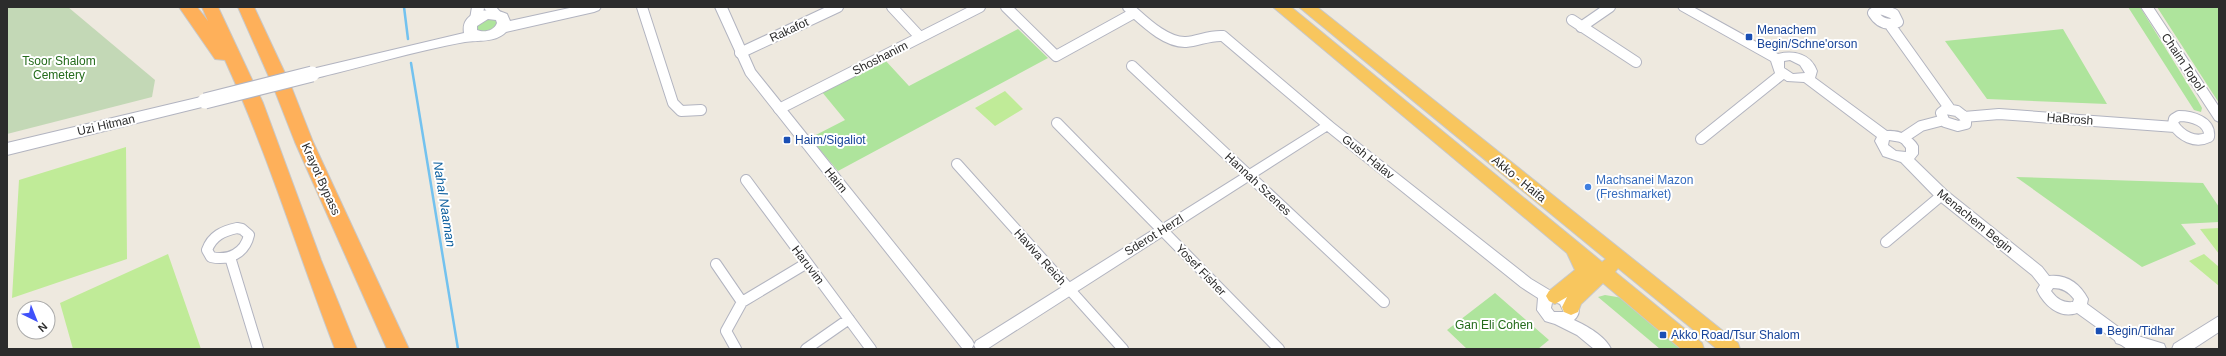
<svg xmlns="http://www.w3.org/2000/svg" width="2226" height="356" viewBox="0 0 2226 356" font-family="Arial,sans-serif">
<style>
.green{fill:#aee49c}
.cemetery{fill:#c3d8b6}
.pitch{fill:#c0eb98}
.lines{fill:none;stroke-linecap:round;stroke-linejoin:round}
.stream{stroke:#73c2ef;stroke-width:2.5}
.minor-casing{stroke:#b2b4c0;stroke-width:12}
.tertiary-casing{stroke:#b2b4c0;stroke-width:2}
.secondary-casing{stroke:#b2b4c0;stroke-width:2}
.trunk-casing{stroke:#c8c8c8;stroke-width:2}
.motorway-casing{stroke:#c8c8c8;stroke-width:2}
.minor{stroke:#fff;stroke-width:10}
.tertiary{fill:#fff;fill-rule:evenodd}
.secondary{fill:#fff;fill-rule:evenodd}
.trunk{fill:#f8c65e;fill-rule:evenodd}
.motorway{fill:#feb05a;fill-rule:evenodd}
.secondary-bridge-casing{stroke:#b2b4c0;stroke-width:17;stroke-linecap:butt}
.secondary-bridge{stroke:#fff;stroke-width:15}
.transit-dot{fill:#1a4fb4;stroke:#fff;stroke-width:1.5}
.shop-dot{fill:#3f7fe0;stroke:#fff;stroke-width:1.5}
.labels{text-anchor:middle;stroke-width:4;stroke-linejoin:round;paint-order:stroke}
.street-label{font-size:12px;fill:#2c2c2c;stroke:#fff}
.transit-label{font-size:12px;fill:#164399;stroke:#fff;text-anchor:start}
.park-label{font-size:12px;fill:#246b1b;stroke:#fff}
.shop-label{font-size:12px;fill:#366cbe;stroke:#fff;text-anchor:start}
.water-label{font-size:13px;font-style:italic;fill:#0e609f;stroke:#fff}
</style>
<rect width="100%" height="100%" fill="#eee9df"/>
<path class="green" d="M2128,7H2140L2197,99L2202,108L2201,112L2194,110Z
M2157,7H2219V103Z
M494,17L499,24L492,31L477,32L474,25L479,20Z
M1018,29L1048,58L838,171L810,138L845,120L822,92L885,60L909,86Z
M2063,29L2107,104L1987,99L1945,41Z
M2016,177L2203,183L2219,207V222L2181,224L2196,244L2142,267Z
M1495,293L1549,340L1538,349H1467L1447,330Z
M1605,295L1623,298L1689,349H1660L1598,297Z"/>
<path class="cemetery" d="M7,7H68L155,80L152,97L7,134Z"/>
<path class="pitch" d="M1005,91L1023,109L995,126L975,108Z
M126,147L127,259L12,298L19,180Z
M2219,228V254L2200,229Z
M168,254L201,349H73L60,303Z
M2204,254L2219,267V286L2189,261Z"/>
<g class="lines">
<path class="stream" d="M404,7L408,39
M411,63L458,349"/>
<g class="minor-casing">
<path id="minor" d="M642,7L673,103L681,111L701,110
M892,7L920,37
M1006,7L1056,56L1134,13
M1128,7C1143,20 1165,43 1186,42C1199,41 1209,35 1223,36L1328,125
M1881,9L1894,14L1898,22C1887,26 1879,23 1873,13Z
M1572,20L1636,62
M1890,25L1950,109
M1581,27L1610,7
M740,53L838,7
M1132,66L1384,302
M779,109L980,7
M1946,109L1957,111L1966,118V124L1958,126L1945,122L1941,113Z
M2179,116C2191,116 2211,121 2209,137C2195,144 2181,136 2173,124L2174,119Z
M1964,117L1999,114L2175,127
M1057,123L1279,349
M1903,138L1921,126L1944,120
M1701,139L1782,74
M957,164L1123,349
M746,180L871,349
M237,228L242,229L249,235C245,253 229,261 211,257L207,250C212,236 223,231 237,228Z
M1886,242L1942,195
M230,257L258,349
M716,264L742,302
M736,349L726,331L742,302L807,263
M806,349L849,319"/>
</g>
<g class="tertiary-casing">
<path id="tertiary" d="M472,7H496L502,14L496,18L492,17L484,8L482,19L476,23L470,19Z
M715,7H727L755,70L972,340L974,344L972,348H962L746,75Z
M1678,7H1693L1778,54C1794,50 1811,54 1817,71L1815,78L1887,131C1899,130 1912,135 1918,146V154L1914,159L1947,191L2042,267L2049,276C2067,274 2080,284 2088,299L2087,304L2143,345L2145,349H2127L2077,313C2059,319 2044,305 2037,290L2040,285L2032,275L1937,199L1901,162L1883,156L1875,141L1877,137L1804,82L1787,81L1775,73L1771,61L1680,10ZM1790,60L1800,65L1805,73L1793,74L1784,68V61ZM1889,140L1901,142L1906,148V152L1896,151L1888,145ZM2053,288C2062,288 2068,291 2074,299L2073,302C2063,303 2057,299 2051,291Z
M2141,7H2153L2219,107V122L2215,120Z
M1328,120L1332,122L1531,279L1551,291C1565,287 1589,307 1574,320C1587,326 1605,336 1611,349H1594L1577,335L1555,324L1545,321L1537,310L1538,298L1521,287L1327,131L987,349H976L974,345L976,341ZM1555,302L1560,304L1564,312H1554L1551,308L1552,303Z"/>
</g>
<g class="secondary-casing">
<path id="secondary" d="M574,7H601L599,10L594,12L506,32C495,43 478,40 465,42C414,51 363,67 312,79L307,78L305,74L307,70L312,69L464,33C460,10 492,6 507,14L510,21ZM488,19L496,20L497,23C494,31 484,33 477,30V26Z
M205,96L210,97L212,101L210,105L7,155V143Z
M2219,316V332L2193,349H2172L2174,344Z
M2122,331L2164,344L2166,349H2135L2116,343L2114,338L2116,333Z"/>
</g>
<g class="trunk-casing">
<path id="trunk" d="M1273,7H1291L1602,262L1606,259L1299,7H1317L1738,343L1740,349H1717L1618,268L1615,272L1702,343L1704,349H1681L1603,283L1581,304L1578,312L1571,315L1564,312L1562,307L1567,297L1555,304L1549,301L1546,296L1549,291L1575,270L1567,253Z"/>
</g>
<g class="motorway-casing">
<path id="motorway" d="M179,7H197L208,21L202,7H218L263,103L321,260L357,349H335C298,253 268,154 225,60L215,59Z
M238,7H254L291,86L313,142L409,349H387L295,142L273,86Z"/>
</g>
<use href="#minor" class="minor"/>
<use href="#tertiary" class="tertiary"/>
<use href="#secondary" class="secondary"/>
<use href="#trunk" class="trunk"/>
<use href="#motorway" class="motorway"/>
<g class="secondary-bridge-casing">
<path id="secondary-bridge" d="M205,101L312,74"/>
</g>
<use href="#secondary-bridge" class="secondary-bridge"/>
</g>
<g class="transit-dot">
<rect x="1745" y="33" width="8" height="8" rx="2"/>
<rect x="783" y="136" width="8" height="8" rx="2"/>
<rect x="2095" y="327" width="8" height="8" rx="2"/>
<rect x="1659" y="331" width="8" height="8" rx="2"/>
</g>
<circle class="shop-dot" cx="1588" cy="187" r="4"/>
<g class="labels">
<g class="street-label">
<text transform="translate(789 30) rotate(-25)" y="4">Rakafot</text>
<text transform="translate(880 58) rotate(-27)" y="4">Shoshanim</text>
<text transform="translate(2183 62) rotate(56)" y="4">Chaim Topol</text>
<text transform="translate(2070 119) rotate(4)" y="4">HaBrosh</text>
<text transform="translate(106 125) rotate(-13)" y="4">Uzi Hitman</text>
<text transform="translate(1368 157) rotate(39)" y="4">Gush Halav</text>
<text transform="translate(321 179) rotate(66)" y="4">Krayot Bypass</text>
<text transform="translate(1519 179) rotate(39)" y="4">Akko - Haifa</text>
<text transform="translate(836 180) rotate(51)" y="4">Haim</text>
<text transform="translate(1258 184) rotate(43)" y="4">Hannah Szenes</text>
<text transform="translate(1975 221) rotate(39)" y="4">Menachem Begin</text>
<text transform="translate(1154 235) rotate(-32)" y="4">Sderot Herzl</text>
<text transform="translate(1040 257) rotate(48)" y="4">Haviva Reich</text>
<text transform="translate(808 265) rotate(53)" y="4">Haruvim</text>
<text transform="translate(1201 270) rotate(46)" y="4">Yosef Fisher</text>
</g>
<g class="transit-label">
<text x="1757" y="34">Menachem<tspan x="1757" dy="14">Begin/Schne'orson</tspan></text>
<text x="795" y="144">Haim/Sigaliot</text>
<text x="2107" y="335">Begin/Tidhar</text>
<text x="1671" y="339">Akko Road/Tsur Shalom</text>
</g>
<g class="park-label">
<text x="59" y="65">Tsoor Shalom<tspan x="59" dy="14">Cemetery</tspan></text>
<text x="1494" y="329">Gan Eli Cohen</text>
</g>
<g class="shop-label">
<text x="1596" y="184">Machsanei Mazon<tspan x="1596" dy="14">(Freshmarket)</tspan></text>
</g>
<g class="water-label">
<text transform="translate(445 204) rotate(81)" y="5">Nahal Naaman</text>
</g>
</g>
<rect width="2226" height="356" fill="none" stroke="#2c2c2c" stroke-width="16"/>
<g transform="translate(36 320) rotate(137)"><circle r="19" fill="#ffffff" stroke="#ababab"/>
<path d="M0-3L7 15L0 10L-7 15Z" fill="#4051fa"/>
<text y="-6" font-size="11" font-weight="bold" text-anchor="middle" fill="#2c2c2c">N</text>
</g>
</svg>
